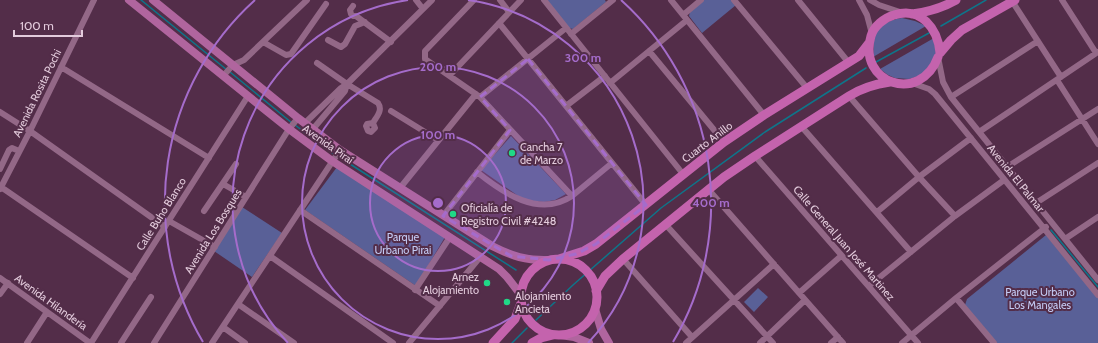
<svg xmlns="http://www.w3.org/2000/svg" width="1098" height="343" viewBox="0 0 1098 343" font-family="Cabin,sans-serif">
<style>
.green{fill:#596097}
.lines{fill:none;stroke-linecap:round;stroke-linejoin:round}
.stream{stroke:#0e758a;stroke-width:1.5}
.minor{stroke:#936887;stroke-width:6}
.major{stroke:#b0659e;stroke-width:8}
.highway{stroke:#c463ad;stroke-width:9}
.marked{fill:#a56ccb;fill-opacity:0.2;stroke:#a56ccb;stroke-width:3;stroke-dasharray:8 5;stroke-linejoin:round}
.ring{fill:none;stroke:#a56ccb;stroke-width:2}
.poi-dot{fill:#20d887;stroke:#532d49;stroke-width:1.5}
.labels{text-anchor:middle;stroke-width:4;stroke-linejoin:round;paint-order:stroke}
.street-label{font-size:11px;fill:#e3cbdc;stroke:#532d49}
.poi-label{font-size:11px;fill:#e3cbdc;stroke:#532d49;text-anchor:start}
.park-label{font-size:11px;fill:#c4cbf4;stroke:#532d49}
.centre{fill:#a56ccb;stroke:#532d49;stroke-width:2}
.ring-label{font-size:12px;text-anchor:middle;font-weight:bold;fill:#a56ccb;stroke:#532d49;stroke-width:4;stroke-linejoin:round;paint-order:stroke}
</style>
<rect width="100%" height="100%" fill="#532d49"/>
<path class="green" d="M547,0H605L606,2L573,29L569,28Z
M704,0H732L736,5L702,33L689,16L690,12Z
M902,18L915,21L926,26L873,57C874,51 873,41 875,35C878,25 893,19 902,18Z
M934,38L936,53L934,59L922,75L909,79L895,78L888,75L880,69Z
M511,136L566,194L555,200L544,202L524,200L481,170Z
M337,167L445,237L416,286L305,210Z
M242,207L282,233L252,277L214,251Z
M1046,235L1098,298V343H997L965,305L967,299Z
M758,288L768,297L754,312L744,302Z"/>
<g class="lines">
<path class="stream" d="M141,0L227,70
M941,26L986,0
M876,62L929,33
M230,72L292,123
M295,125L335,155
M339,157L516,270
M1051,230L1098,287
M536,320L573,285L661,208L765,132L866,68
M512,343L527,328"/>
<path class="minor" d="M416,0L423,9
M474,0L425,51V59L480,97L572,196
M500,0L509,12
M544,0L683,174
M671,0L764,115
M734,0L807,88
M798,0L849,63
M859,0L867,15L872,34
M870,0L879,5L903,13
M1062,0L1096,53
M1012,1L1061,77
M353,6L350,10L351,14L353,16H356L391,42
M683,15L701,0
M499,23L646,205
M571,34L613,0
M328,40L341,47L345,44L355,26L365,22
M263,42L286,55L291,54L326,4
M649,51L724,142
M938,57L943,82L951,97L1098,280
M317,63L347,84L378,103C383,110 377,116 373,123L367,124L366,126L368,131L371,132L375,128L373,123
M61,67L209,158
M450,75L521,0
M223,76L233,65L244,60L307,0
M1057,80L1098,144
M610,83L687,20
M912,83L929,89L935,94L1098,295
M849,96L919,177L955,216
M480,97L566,28
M951,97L1038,41
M566,106L605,76
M391,111L438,140
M0,112L30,131L165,227
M305,123L341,88L347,84L432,0
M801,126L911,252
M313,129L345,91L347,84
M979,132L1098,52
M755,156L918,343
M1007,167L1098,109
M0,169L9,150L12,148L19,151
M477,172C503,193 539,218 572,196L612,163
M223,184L246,197
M1,187L133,278
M400,188L476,94
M0,189L30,131L94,0
M708,189L843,343
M1036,203L1098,163
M300,210L440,306
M204,211L236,164
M877,212L919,177L971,138
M443,216L510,130
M169,221L215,247
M666,225L773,343
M1065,239L1098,217
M270,256L393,343
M623,259L692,337
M0,278L90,343
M869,286L955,216L1004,180
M415,290L450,237
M799,293L841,256
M0,294L8,283
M956,298L994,343
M238,304L294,343
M223,327L245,343
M27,343L47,312
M91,343L248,96
M121,343L151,297
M154,343L289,129L298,118
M212,343L340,150
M409,343L481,256
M686,343L774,264
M760,343L805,300
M831,343L838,337
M902,343L956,298L1046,227"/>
<path class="major" d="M129,0L289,129L332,161L499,269L507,277L521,295
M153,0L298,118L340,150L492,246C512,256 526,261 549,260
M595,309L601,329L609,343
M560,335L574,337L589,343"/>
<path class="highway" d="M912,14C929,12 942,8 956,0
M940,53L951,40L962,30L1015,0
M938,57C920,105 857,83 871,36C874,26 884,18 894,15C921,6 938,29 940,53
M559,259L584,251L596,244L724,142L764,115L859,56L869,43
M521 297a38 38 0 1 1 76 0a38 38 0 1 1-76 0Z
M596,291L605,276L623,259L724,177L755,156L849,96C862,88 875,84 890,82
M493,343L515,319L521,303
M532,343L541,338L553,335"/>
</g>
<path class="marked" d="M528,59L646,205L596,244L576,254L549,260L511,256L443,216L510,130L480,97Z"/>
<circle cx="438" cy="203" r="68" fill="#a56ccb" fill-opacity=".12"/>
<g class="ring">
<circle cx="438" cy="203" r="68"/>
<circle cx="438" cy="203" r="136"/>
<path d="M288 343A205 205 0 0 1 408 0M468 0A205 205 0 0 1 588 343"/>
<path d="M203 342A273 273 0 0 1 255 0M621 0A273 273 0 0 1 673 342"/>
</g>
<g class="poi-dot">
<circle cx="512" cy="153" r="4"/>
<circle cx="453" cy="214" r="4"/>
<circle cx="487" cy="283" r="4"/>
<circle cx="507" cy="302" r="4"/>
</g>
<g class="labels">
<g class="street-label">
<text transform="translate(37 93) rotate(-64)" y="4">Avenida Rosita Pochi</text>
<text transform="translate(707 142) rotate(-37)" y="4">Cuarto Anillo</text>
<text transform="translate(328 144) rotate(35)" y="4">Avenida Piraí</text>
<text transform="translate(1016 178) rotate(51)" y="4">Avenida El Palmar</text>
<text transform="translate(161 214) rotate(-58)" y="4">Calle Buho Blanco</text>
<text transform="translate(213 231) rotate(-58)" y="4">Avenida Los Bosques</text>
<text transform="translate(844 243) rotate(49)" y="4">Calle General Juan José Martinez</text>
<text transform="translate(51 302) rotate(36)" y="4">Avenida Hilandería</text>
</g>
<g class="poi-label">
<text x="520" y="151">Cancha 7<tspan x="520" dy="13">de Marzo</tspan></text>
<text x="461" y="212">Oficialía de<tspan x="461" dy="13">Registro Civil #4248</tspan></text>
<text x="479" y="281" text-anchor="end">Arnez<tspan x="479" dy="13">Alojamiento</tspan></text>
<text x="515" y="300">Alojamiento<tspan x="515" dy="13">Ancieta</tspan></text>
</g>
<g class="park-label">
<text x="403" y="241">Parque<tspan x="403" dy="13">Urbano Pirai</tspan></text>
<text x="1040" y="296">Parque Urbano<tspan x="1040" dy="13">Los Mangales</tspan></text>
</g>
</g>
<circle cx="438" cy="203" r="6" class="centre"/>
<g class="ring-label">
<text x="583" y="62">300 m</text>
<text x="438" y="71">200 m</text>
<text x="438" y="139">100 m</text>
<text x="711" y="207">400 m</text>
</g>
<path d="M14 30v6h68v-6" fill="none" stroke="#e3cbdc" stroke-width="2"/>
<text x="20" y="30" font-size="12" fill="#e3cbdc" stroke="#532d49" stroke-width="3" paint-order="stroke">100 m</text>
</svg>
